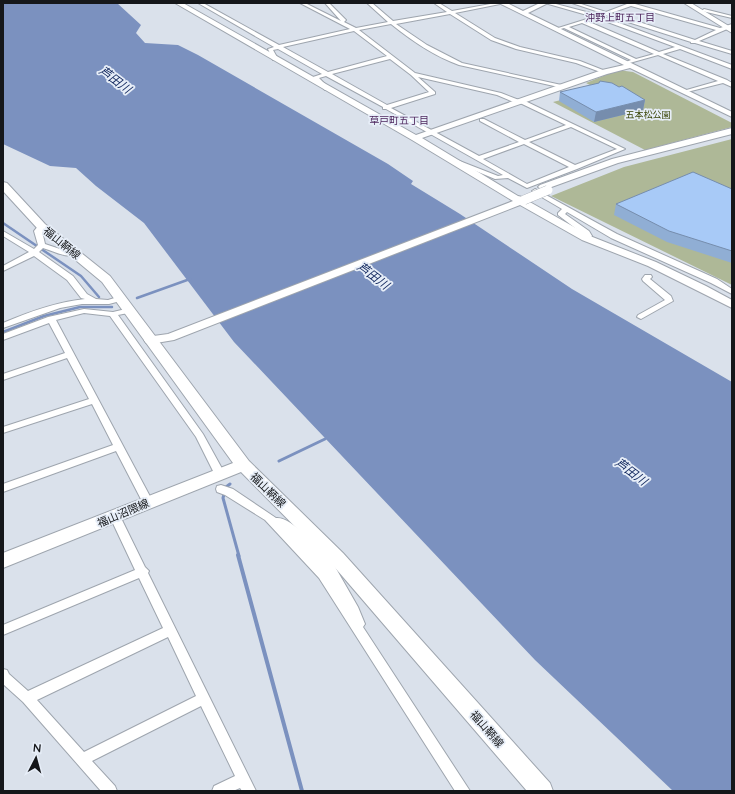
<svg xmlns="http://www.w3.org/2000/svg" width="735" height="794" viewBox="0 0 735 794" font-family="Lato,'Noto Sans JP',sans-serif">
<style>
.green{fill:#aeb897}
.water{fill:#7b91bf}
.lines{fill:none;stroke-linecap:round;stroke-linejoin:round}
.stream-far2{stroke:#7b91bf;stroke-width:2.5}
.stream-far1{stroke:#7b91bf;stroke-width:3}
.stream{stroke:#7b91bf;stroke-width:4}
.street-casing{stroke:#9ea5ae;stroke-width:2}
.secondary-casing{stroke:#9ea5ae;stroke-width:2}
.primary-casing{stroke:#9ea5ae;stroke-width:2}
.street{fill:#fff;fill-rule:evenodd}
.secondary{fill:#fff;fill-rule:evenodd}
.primary{fill:#fff;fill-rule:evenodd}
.secondary-bridge-casing{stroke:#9ea5ae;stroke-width:10;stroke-linecap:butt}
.secondary-bridge{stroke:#fff;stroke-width:9}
.wall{fill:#90aed4}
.shaded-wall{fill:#768dad}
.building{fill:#a8caf7;stroke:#768dad}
.labels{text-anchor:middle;stroke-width:3.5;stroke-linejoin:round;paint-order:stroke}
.far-park-label{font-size:9px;fill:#364202;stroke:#e7eef8}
.far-neighbourhood-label{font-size:10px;fill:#4e275d;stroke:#e7eef8}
.street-label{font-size:11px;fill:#15171a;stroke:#e7eef8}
.water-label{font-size:12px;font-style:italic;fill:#10265d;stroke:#e7eef8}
</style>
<rect width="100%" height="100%" fill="#dae1eb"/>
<path class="green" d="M618,70L633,72L732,123V127L645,150L553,102L600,90L586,83Z
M732,139V285L551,196L624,167Z"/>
<path class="water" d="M3,3H117L141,25L136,33L145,43L178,45L198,55L388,164L413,181L411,184L460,214L572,289L732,382V791H673L535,660L271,381L234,342L144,223L96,186L76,168L50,166L3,144Z"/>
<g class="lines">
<path class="stream-far2" d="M3,223L81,276L99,297
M137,298L190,279
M3,332L44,316L80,307H112"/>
<path class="stream-far1" d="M279,461L325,439
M230,484L226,487L223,498L239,556"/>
<path class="stream" d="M238,555L302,791"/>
<g class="street-casing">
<path id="street" d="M198,3H203L279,45L350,29L300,3H305L341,21L325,3H329L346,20L344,22L356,28L388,22L367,3H372L393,21L447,12L434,3H439L452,11L496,3H505L455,13L495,38L520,47L580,61L608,72L603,73L576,63L516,49L491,40L450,14L396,24L427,45L462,63L566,86L563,88L459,65C434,56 412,41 391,24L359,30L415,73L501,93L519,100H523L625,149L577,169L527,188L508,178L495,179L452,161L457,160L498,176L503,175L386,109H383V107L326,76L319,78L330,89L325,90L313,77L322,74L278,49L273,50L278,59L273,60L268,49L274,47ZM354,31L387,56L328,72L283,47ZM390,59L411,75L429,92L387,105L332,74ZM418,77L497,95L516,103H520L566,125L525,140L484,119H480V121L519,142L479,156L391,108L435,94V92ZM571,127L617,149L575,165L529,142ZM524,144L569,167L527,184L483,159Z
M545,3H552L598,15L732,65V69L680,49L663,54L727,80L732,83V87L723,83L683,93V91L718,81L658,55L626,64V62L631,60L564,28L557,30L555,29L587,19L589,20L587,21L659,52L675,47L594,17ZM582,23L654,54L636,59L569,27Z
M572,3H578L606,12L627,4L625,3H636L635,4L720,28L732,24V27L699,41L732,51V54L695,43H691V42L606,15H602V13ZM631,6L716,30L695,40L611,13Z
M704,9L732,16V18L702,11Z
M535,189L617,234L717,279L732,289V294L711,283L611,238L567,212L565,214L589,231L592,236L589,240H583V234L558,215V213L562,209L533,192L532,191Z
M41,224L44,226L42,231L45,244L66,251H75L79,253C69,260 53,251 43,248L39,252L73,276L87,294L96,299L108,300L121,296L125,298L124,300L109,304H82L60,308L3,328V323C29,312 56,302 85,299L81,298L67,280L34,256L3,271V266L29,252L3,236V231L34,249L38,245L34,231L39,225Z
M645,275H651L652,277L650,279L671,296L673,301L641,319L637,317L638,315L665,300L643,281L642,279Z
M130,308L134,310L133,312L118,315L203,434L225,474L224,477H216L196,437L110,316L84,313L56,320L153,502L152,505H144L116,451L3,492V484L113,445L92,404L3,433V427L89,399L67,358L3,380V374L65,353L49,323L3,340V334L48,317L84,309L113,312Z
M221,485L233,489L276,518C291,516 317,547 328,558L337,554L341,555L342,558L341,561L334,565L358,607L365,624L363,627L470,791H455L319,578L265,520L225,495L217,492L216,489L217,486Z
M115,513L119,514L145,567L149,571L148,573L256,791H242L240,788L233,791H212L214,786L235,776L201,706L92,761L115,786L117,791H101L23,702L3,684V669L7,670L9,674L28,691L163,628L139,578L3,635V625L135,570L110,517L111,514ZM168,637L196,696L84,752L37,700Z"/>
</g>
<g class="secondary-casing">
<path id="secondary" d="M175,3H183L416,135L602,70L624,65L499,3H507L523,11L540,3H548L528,13L732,112V117L630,68L607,74L422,138L518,196L527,198L528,201L590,236L656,262L706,286L732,300V308L648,266L582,240L520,205L174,340L150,344L146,343L144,340L146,337L168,334L513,201L412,140Z
M684,3H691L732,28V33Z
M732,128V134L618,163L546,189L543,190L538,187L540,185L612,159Z"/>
</g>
<g class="primary-casing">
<path id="primary" d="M3,182L7,183L45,224L110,276L249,461L343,553L550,783L553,791H527L331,563L241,472L3,568V553L233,463L102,282L37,228L3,191Z"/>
</g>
<use href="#street" class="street"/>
<use href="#secondary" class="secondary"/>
<use href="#primary" class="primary"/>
<g class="secondary-bridge-casing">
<path id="secondary-bridge" d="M524,200L548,190"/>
</g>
<use href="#secondary-bridge" class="secondary-bridge"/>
</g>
<path class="wall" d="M560,92L645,100L643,110L594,122L559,101Z
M732,189V263L667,242L614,215L616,204Z"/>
<path class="shaded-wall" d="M645,100L643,110L594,122L596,112Z"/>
<path class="building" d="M600,81L612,83L619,87L622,86L645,100L596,112L560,92L599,83Z
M693,172L732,189V251L669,231L616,204Z"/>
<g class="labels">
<g class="far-park-label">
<text x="648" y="118">五本松公園</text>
</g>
<g class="far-neighbourhood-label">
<text x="620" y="21">沖野上町五丁目</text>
<text x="399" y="124">草戸町五丁目</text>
</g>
<g class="street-label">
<text transform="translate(62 243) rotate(39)" y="4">福山鞆線</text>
<text transform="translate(268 490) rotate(44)" y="4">福山鞆線</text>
<text transform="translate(123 513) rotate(-23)" y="4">福山沼隈線</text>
<text transform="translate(487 729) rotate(49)" y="4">福山鞆線</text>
</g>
<g class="water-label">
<text transform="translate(115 80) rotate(37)" y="4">芦田川</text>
<text transform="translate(373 276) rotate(37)" y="4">芦田川</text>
<text transform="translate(631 472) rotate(37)" y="4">芦田川</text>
</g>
</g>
<rect width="735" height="794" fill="none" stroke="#15171a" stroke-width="8"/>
<g transform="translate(36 758) rotate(6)" stroke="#e7eef8" stroke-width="3" paint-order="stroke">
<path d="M0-3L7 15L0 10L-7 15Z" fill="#15171a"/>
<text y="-6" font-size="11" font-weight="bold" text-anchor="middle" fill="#15171a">N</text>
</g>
</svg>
